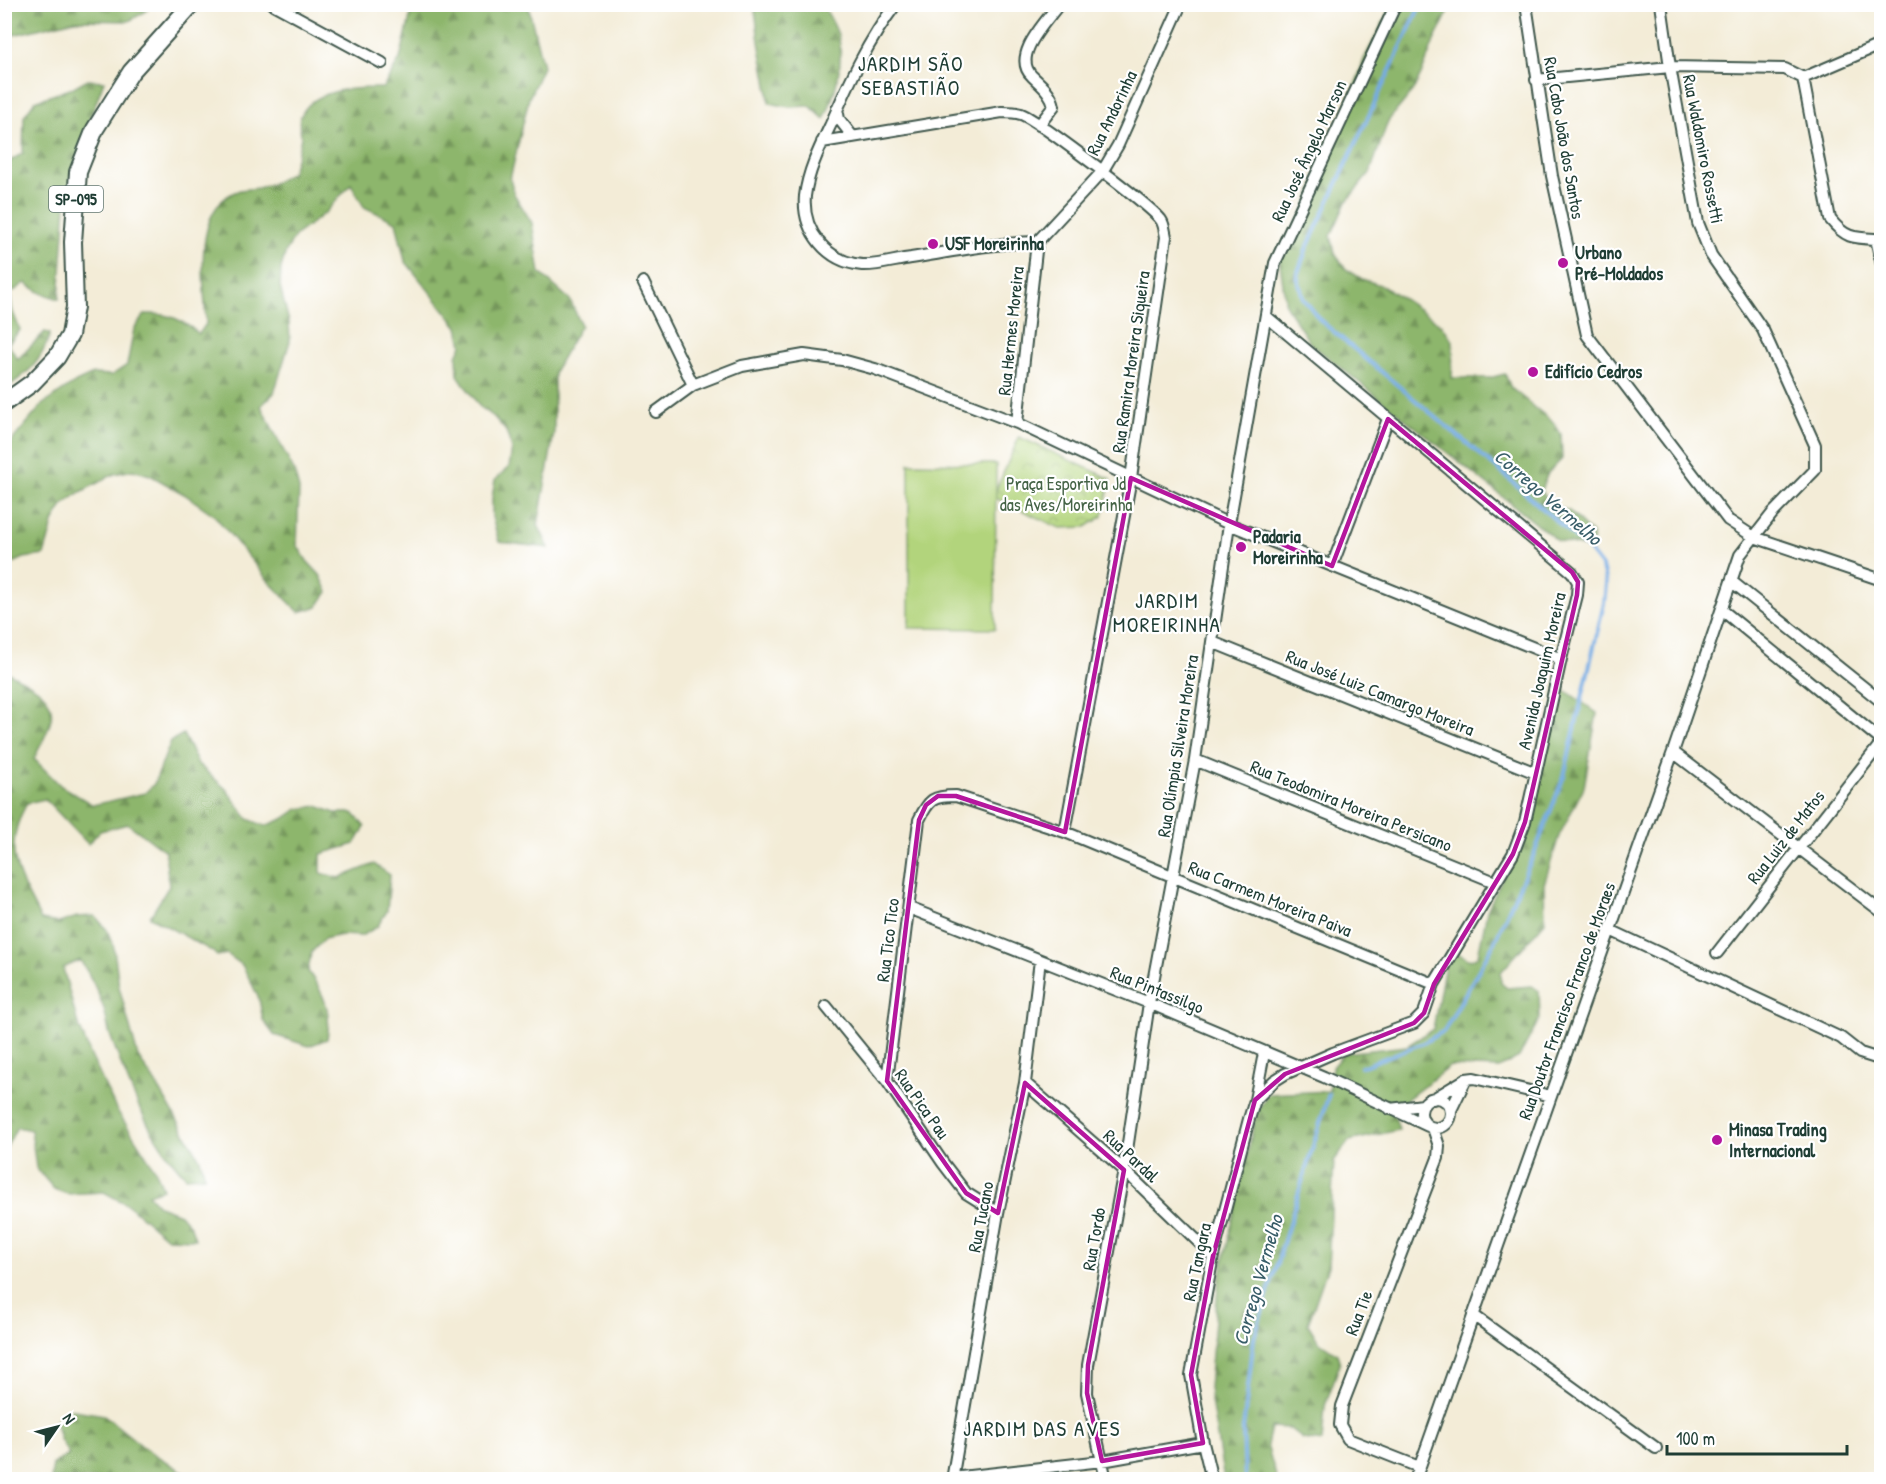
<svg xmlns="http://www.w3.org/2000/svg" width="1886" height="1484" viewBox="0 0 1886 1484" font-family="'Patrick Hand',sans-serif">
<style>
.forest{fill:url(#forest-firs);stroke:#567a50;stroke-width:1.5}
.park{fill:url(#park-crowns);stroke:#688858;stroke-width:1.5}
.pitch{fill:#b2d47c;stroke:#688858;stroke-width:1.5}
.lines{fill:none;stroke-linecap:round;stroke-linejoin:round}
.stream{stroke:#75ace4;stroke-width:4}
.minor-casing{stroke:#3f574c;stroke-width:14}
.primary-casing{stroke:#3f574c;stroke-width:20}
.minor{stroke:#fff;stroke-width:10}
.primary{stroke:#fff;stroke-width:16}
.marked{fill:none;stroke:#b5179e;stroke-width:4.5;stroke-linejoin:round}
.poi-dot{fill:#b5179e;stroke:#fff;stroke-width:2}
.labels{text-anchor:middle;stroke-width:4.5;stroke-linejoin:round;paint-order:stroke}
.shield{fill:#fff;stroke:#627771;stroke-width:1.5}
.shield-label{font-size:16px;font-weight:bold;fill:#1f3d34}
.street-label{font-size:18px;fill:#1f3d34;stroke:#fff}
.poi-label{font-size:18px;font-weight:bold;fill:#1f3d34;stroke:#fff;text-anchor:start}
.park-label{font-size:18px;fill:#446346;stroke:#fff}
.water-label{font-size:20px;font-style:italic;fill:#395e69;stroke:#fff}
.quarter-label{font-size:21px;letter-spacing:1.5px;fill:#1f3d34;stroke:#fff}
</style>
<defs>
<pattern id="forest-firs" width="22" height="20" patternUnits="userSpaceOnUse" patternTransform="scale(1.5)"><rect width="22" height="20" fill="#8db66c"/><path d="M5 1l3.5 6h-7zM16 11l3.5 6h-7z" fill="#73955a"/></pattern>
<pattern id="park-crowns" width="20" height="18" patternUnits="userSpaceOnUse" patternTransform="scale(1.5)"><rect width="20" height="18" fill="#b2d47c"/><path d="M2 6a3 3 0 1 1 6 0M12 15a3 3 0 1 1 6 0" fill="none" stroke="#90ad66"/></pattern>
</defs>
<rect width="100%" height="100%" fill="#fff"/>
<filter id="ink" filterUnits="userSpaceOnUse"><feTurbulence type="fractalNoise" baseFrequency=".0167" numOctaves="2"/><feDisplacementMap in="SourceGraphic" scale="12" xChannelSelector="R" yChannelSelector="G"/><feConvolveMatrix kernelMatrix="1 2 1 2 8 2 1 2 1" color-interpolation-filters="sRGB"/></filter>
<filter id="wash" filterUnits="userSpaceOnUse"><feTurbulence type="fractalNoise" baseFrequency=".008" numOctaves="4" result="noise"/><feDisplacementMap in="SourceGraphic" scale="24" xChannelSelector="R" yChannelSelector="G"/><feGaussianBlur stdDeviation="1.35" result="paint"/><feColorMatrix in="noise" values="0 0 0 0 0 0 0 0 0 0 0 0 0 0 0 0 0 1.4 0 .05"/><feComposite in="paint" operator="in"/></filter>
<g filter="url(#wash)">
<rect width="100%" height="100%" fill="#f3ecd7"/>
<path class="forest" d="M5,4H152V5L145,12L129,21L75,20L5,37Z
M413,5H528L543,67L529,98L510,179L514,194L532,223L540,273L570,300L581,325L554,372V433L538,525L549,548L499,542L492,517V498L495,480L509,467L512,449L506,431L494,417L479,406L458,375L457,356L462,345L458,327L405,261L396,222L364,207L351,184L326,212L296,235L286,251L281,268L280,287L289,322L290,341L274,393L261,406L294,471L299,489L297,545L307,561L320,575L328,592L317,607L299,612L272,585L214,515L184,494L150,475L133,470L114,474L79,493L64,504L54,520L44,555L24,558L5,567V449L43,404L76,382L93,374L112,375L127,365L134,329L145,314C169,313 181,319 199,334L206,324C205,285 190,206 240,190C246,189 252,189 258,188C271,185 281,180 292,172C295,161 300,148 301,136C301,131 298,123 300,118C312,87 357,88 383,88L400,59Z
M754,5H823C828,14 835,25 838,35C845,60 835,96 824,119L810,106L789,107L769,103C768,83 763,66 760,47C757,33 757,19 754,5Z
M1392,5H1452L1434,41L1421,75L1412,92L1388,121L1370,173L1346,202L1331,236L1335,254L1346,269L1362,279L1380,285L1396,294L1442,325L1453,341L1452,378H1489L1505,374L1511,388L1554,423L1561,434L1562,459L1548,473L1541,490L1552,506L1569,511L1592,534L1593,549L1558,541L1310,343L1286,306L1279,257L1295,232L1317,180L1335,146L1364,59Z
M86,80L104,81L79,149L66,204L59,299L41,293L25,283L10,294L13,312L20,330L8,344L18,359L45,332L50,334C41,363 29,372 5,389V169L7,163L23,153L24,116L35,101L70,89Z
M5,671C23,681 56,692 51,719C49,732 39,747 34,759L61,786L93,805L145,793L154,784L171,741L183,734L198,764L226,789L248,819L265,826L283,819L298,809L317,806L335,813H353L365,827L355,844L321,854V873L339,878L374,864L390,875L387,911L377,927L361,936L342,935L324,939L311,953L308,971C324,994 332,1010 327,1039L309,1046L274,1035L263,1020L259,999L251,982L242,965L227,954L217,956L212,951L150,917L169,886L165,851L128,824L100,831L88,844L45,799L27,803C0,852 19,875 41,920L59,923L77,917L95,916L107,930L114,948L119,987L138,1057L160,1090L200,1159L205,1176L186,1177C147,1136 128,1084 109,1032C107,1024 106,1016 104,1009C98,991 90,975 80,960L63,968L77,1021L91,1056L116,1109L156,1171L163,1189L148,1194L159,1206L180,1214L191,1227L195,1239L167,1238L128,1205L104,1192L67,1194L54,1189L36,1168L31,1130L17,1127L5,1150Z
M1565,690L1597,713L1584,787L1559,836L1544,884L1545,922L1501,972V983L1507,988L1532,986L1539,991L1540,1018L1519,1057L1499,1068L1450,1066L1393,1110L1399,1130L1349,1141L1334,1161L1328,1266L1308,1324L1318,1341L1337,1354L1340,1363L1325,1406L1322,1442L1303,1439L1289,1428L1271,1427L1267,1445L1277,1479L1224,1480L1209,1388L1218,1286L1256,1115L1268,1094L1329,1091L1332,1067L1344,1053L1407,1046L1433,1029L1446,959L1453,951L1470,960L1478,956L1487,911L1526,827L1541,743Z
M68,1409L104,1415L147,1450L180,1470L200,1479H51L53,1464L69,1455L60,1439L55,1421Z"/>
<path class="park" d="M1019,437L1111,479L1103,516L1086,527L1060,528L993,497Z"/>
<path class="pitch" d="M909,463L996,464L995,629L909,628Z"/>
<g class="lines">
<path class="stream" d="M1361,1067L1423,1043L1444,1031L1493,945L1534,854L1564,776L1604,603L1606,584L1602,567L1588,549L1507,477L1321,321L1303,298L1297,275L1306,250L1421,4
M1245,1480L1243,1429L1254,1338L1329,1094"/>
</g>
</g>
<g filter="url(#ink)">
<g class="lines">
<g class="minor-casing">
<path id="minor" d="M273,4L382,63
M896,4C868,41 849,82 831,124C820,147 808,171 805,196C802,231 827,262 862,265C877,266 896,260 911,258C955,251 993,243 1037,242
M1526,4L1552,176L1587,335L1728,520L1754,537L1882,580
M1803,78L1830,219C1845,238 1853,238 1876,239
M1803,78L1882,44
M1536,80L1670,67L1785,69L1803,78
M837,109L839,119L853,137
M1039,125L1054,106C1051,92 1042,86 1032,76C1011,56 1046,22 1059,4
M822,142L1002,112C1008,112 1015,112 1021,114C1036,119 1151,206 1161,220C1164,224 1165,232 1166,237L1131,478L1065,832
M1876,239L1882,265
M1037,242L1102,172L1118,145L1181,4
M643,282L693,385
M656,412L693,385L742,366L804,355L842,360L875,369L1017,423L1229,524L1561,659
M1017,423L1037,242
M1332,566L1388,419
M1731,581L1882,702
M1722,610L1882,741
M1212,642L1536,773
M1673,752L1882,912
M1195,760L1495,882
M909,908L1149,1003L1324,1077L1428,1126
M1610,930L1841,1038L1860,1053L1882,1060
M1717,953L1882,742
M826,1006L887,1081L943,1163L966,1193L998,1213
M887,1081L919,820C929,799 933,796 956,796L1065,832L1434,984
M1025,1083L1124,1170L1213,1256
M1421 1113a15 15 0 1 1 30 0a15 15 0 1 1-30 0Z
M1433,1099L1466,1079L1474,1078L1551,1096
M1255,1100L1274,1081L1285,1074L1333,1053L1414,1023L1424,1013L1434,984L1513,854L1525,822L1561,659L1577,595L1578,582L1572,572L1266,316
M1390,1109L1423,1105
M1451,1110L1466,1079
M1473,1315L1656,1448
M1419,1467L1348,1439L1340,1425L1342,1406L1438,1158L1439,1146L1433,1128
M952,1478L1102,1461L1203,1443
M952,1480L998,1213L1025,1083L1040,960
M1106,1480L1087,1393L1088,1365L1124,1170L1149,1003L1195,760L1229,524L1275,263L1396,4
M1212,1480L1203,1443L1191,1375L1213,1256L1249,1119L1255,1100L1264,1053
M1415,1480L1673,752L1740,555L1772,514L1815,470V445L1763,330L1711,255L1698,223L1670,67L1661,4"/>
</g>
<g class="primary-casing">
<path id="primary" d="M4,403L32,383L57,357L70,335L75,307L73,242L78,172L95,129L131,72L192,4"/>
</g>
<use href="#minor" class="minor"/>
<use href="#primary" class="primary"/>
</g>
</g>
<path class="marked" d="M1388,419L1572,572L1578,582L1577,595L1525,822L1513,854L1434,984L1424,1013L1414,1023L1285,1074L1255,1100L1213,1256L1191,1375L1203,1443L1102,1461L1087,1393L1088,1365L1124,1170L1025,1083L998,1213L966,1193L887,1081L919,820L926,805L938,796H956L1065,832L1131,478L1332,566Z"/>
<g class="poi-dot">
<circle cx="933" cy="244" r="6"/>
<circle cx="1563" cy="263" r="6"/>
<circle cx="1533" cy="372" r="6"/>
<circle cx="1241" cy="547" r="6"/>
<circle cx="1717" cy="1140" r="6"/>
</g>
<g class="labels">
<rect class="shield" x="49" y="186" width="54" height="26" rx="4.5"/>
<g class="shield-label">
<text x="76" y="205">SP-095</text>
</g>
<g class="street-label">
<text transform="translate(1112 113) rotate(-64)" y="6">Rua Andorinha</text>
<text transform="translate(1564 138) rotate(80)" y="6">Rua Cabo João dos Santos</text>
<text transform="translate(1703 149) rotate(79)" y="6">Rua Waldomiro Rossetti</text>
<text transform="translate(1309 151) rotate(-65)" y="6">Rua José Ângelo Marson</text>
<text transform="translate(1011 331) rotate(-84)" y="6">Rua Hermes Moreira</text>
<text transform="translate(1131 362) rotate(-82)" y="6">Rua Ramira Moreira Siqueira</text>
<text transform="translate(1542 671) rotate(-77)" y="6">Avenida Joaquim Moreira</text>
<text transform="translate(1380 693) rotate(22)" y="6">Rua José Luiz Camargo Moreira</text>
<text transform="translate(1178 746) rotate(-81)" y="6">Rua Olímpia Silveira Moreira</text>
<text transform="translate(1351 806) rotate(22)" y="6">Rua Teodomira Moreira Persicano</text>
<text transform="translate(1786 837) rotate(-52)" y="6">Rua Luiz de Matos</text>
<text transform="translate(1270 899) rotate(22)" y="6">Rua Carmem Moreira Paiva</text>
<text transform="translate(888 940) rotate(-83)" y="6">Rua Tico Tico</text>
<text transform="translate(1157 990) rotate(22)" y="6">Rua Pintassilgo</text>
<text transform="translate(1567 1001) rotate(-70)" y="6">Rua Doutor Francisco Franco de Moraes</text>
<text transform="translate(922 1104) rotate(55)" y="6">Rua Pica Pau</text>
<text transform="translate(1131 1156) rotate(43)" y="6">Rua Pardal</text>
<text transform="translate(981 1217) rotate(-79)" y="6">Rua Tucano</text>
<text transform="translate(1094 1239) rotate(-80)" y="6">Rua Tordo</text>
<text transform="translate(1197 1262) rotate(-78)" y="6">Rua Tangara</text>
<text transform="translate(1359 1313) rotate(-69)" y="6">Rua Tie</text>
</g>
<g class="poi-label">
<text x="945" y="250">USF Moreirinha</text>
<text x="1575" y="259">Urbano<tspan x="1575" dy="21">Pré-Moldados</tspan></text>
<text x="1545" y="378">Edifício Cedros</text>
<text x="1253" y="543">Padaria<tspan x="1253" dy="21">Moreirinha</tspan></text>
<text x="1729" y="1136">Minasa Trading<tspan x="1729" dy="21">Internacional</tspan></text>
</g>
<g class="park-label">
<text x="1066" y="490">Praça Esportiva Jd<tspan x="1066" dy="21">das Aves/Moreirinha</tspan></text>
</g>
<g class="water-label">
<text transform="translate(1548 497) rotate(41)" y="7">Corrego Vermelho</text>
<text transform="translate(1258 1280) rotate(-74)" y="7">Corrego Vermelho</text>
</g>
<g class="quarter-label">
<text x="911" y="71">JARDIM SÃO<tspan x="911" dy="24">SEBASTIÃO</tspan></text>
<text x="1167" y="608">JARDIM<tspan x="1167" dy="24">MOREIRINHA</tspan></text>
<text x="1042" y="1436">JARDIM DAS AVES</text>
</g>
</g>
<rect width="1886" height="1484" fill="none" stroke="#fff" stroke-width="24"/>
<g transform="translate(57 1427) rotate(55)" stroke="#ffffff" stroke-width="4.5" paint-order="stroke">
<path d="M0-4.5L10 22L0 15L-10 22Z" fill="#1f3d34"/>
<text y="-9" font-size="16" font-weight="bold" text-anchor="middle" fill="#1f3d34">N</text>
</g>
<path d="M1667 1445v9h180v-9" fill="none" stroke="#1f3d34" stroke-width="3"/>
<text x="1676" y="1445" font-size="18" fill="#1f3d34" stroke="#ffffff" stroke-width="4.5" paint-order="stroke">100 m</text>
</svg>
